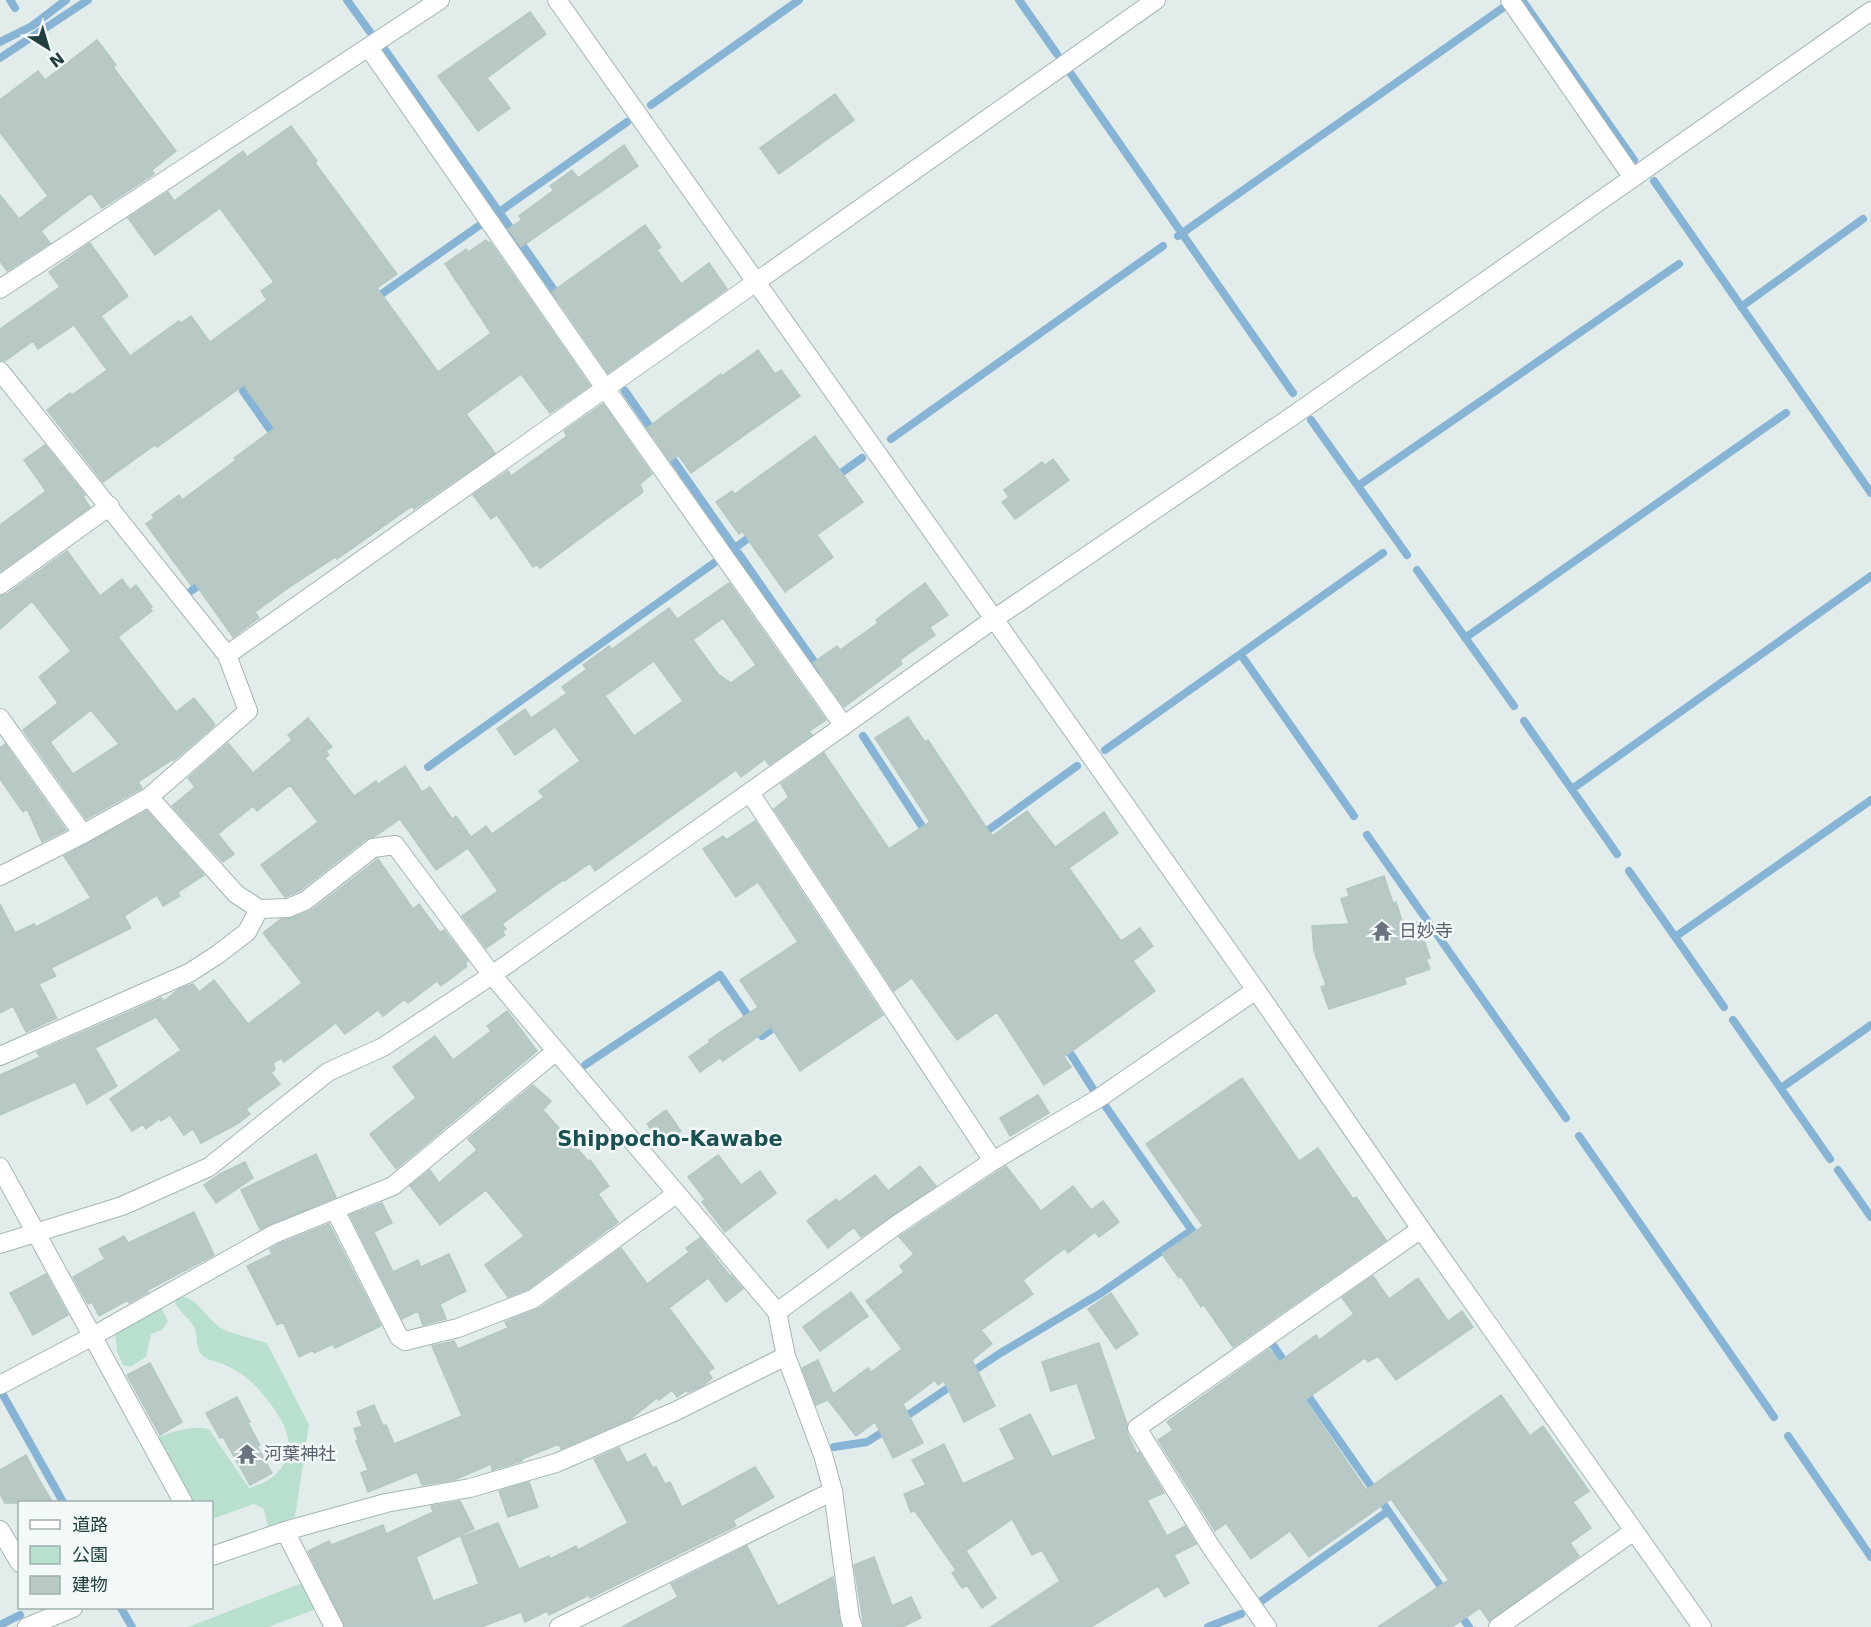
<svg xmlns="http://www.w3.org/2000/svg" width="1871" height="1627" viewBox="0 0 1871 1627" font-family="'DejaVu Sans','Noto Sans JP',sans-serif">
<style>
.green{fill:#b9e0cf}
.lines{fill:none;stroke-linecap:round;stroke-linejoin:round}
.stream{stroke:#87b3d5;stroke-width:8}
.building{fill:#b7c8c5;stroke:#b4c7c5;stroke-width:1.5;fill-rule:evenodd}
.minor-casing{stroke:#a4b5b4;stroke-width:20}
.minor{stroke:#fff;stroke-width:18}
.labels{text-anchor:middle;stroke-width:5;stroke-linejoin:round;paint-order:stroke}
.worship-label{font-size:18px;fill:#5b616d;stroke:#f3f9f8;text-anchor:start}
.quarter-label{font-size:21px;font-weight:bold;fill:#1b5053;stroke:#f3f9f8}
</style>
<rect width="100%" height="100%" fill="#e2edeb"/>
<path class="green" d="M180,1296C200,1299 204,1317 221,1328C229,1333 255,1339 267,1343L309,1425L295,1517L268,1527L264,1509L254,1504L212,1519V1502H190L156,1438C173,1432 191,1425 209,1429L249,1488C278,1481 298,1457 284,1426C277,1410 261,1391 248,1379C241,1373 229,1366 220,1363C215,1361 207,1360 203,1356C194,1348 199,1336 194,1327C188,1316 179,1313 175,1302Z
M159,1303L168,1321L162,1330L151,1334L146,1357L130,1367L123,1365L117,1352L115,1332Z
M302,1583L316,1609L269,1627H188Z"/>
<g class="lines">
<path class="stream" d="M10,0L15,8
M347,0L370,32
M1019,0L1057,54
M1522,0L1634,160
M0,42L32,26L66,0
M383,47L559,297
M0,58L88,0
M1071,74L1293,393
M651,105L799,0
M1654,181L1871,493
M499,212L627,122
M1178,236L1504,7
M373,300L480,225
M1741,307L1863,219
M255,383L243,391L276,438
M625,391L655,434
M1311,420L1407,555
M891,439L1163,246
M667,451L820,670
M834,478L862,458
M1358,486L1679,264
M735,548L755,533
M1417,570L1514,706
M191,591L205,581
M1465,638L1786,413
M1244,659L1354,816
M1524,721L1617,854
M863,736L927,834
M1105,750L1383,553
M428,767L714,563
M1572,789L1871,576
M1367,835L1566,1118
M980,836L1077,766
M1629,871L1724,1007
M1675,937L1871,800
M1733,1020L1830,1159
M1065,1045L1093,1089
M585,1065L720,975L762,1036L780,1023
M1781,1088L1871,1025
M1106,1107L1195,1235
M1579,1136L1774,1417
M1838,1170L1871,1217
M1273,1345L1288,1367
M969,1374L999,1354L1101,1293L1192,1230
M1304,1390L1446,1594
M3,1395L63,1502
M902,1419L954,1384
M1788,1436L1871,1557
M834,1447L867,1442L889,1428
M1260,1602L1388,1511
M121,1608L132,1627
M1458,1611L1469,1627
M0,1625L20,1615
M1208,1627L1241,1614"/>
</g>
<path class="building" d="M530,12L546,34L487,78L510,108L478,131L438,76Z
M97,40L116,65L113,67L176,151L152,170L154,174L102,208L91,193L41,231L50,243L7,271L0,261V195L19,219L48,196L0,132V100L38,71L45,80Z
M835,94L854,120L779,174L760,148Z
M291,126L317,161L315,163L397,274L377,288L438,372L491,333L445,264L466,249L468,252L486,240L488,243L490,242L590,386L550,413L521,374L466,414L495,453L414,509L412,506L337,559L335,557L291,586L255,612L259,618L233,637L194,582L191,585L146,524L154,518L152,515L179,495L182,500L236,460L234,458L275,428L244,385L157,447L155,445L103,482L47,410L70,393L72,395L107,370L74,325L38,349L33,341L5,361L0,360V329L60,287L49,272L90,243L128,296L101,316L130,356L179,321L181,323L191,316L210,342L267,300L261,291L274,282L220,208L155,255L128,218L168,192L174,201L243,151L247,157Z
M624,145L638,166L521,247L508,229L522,220L519,216L554,190L550,186L572,170L578,178Z
M645,225L661,247L657,250L681,284L709,263L727,289L608,373L552,292Z
M758,350L775,374L781,370L800,396L691,473L678,455L670,461L647,428L721,374L722,376Z
M603,404L652,474L640,484L643,492L540,568L537,564L533,567L497,515L491,519L473,495L508,471L511,476L567,436L564,431Z
M815,436L863,502L817,535L833,557L785,592L742,531L739,534L716,502L732,491L735,494Z
M45,445L85,495L83,497L90,507L1,571L0,525L46,491L24,460Z
M1053,459L1069,480L1015,519L1002,502L1009,497L1004,490L1042,462L1045,465Z
M67,551L100,596L122,579L130,590L136,585L152,607L150,609L152,611L118,637L176,712L194,698L214,723V726L174,760L173,759L138,782L142,788L86,819L23,730L58,703L39,677L71,651L32,601L0,629V596L7,594ZM91,710L119,744L73,774L50,742Z
M729,583L826,720L809,731L812,735L769,765L765,759L741,777L736,770L595,871L590,863L564,881L563,880L502,924L506,929L502,931L505,935L486,948L462,916L498,891L468,848L436,870L400,819L374,837L366,839L299,891L285,897L261,865L318,822L290,785L257,811L253,806L218,834L234,854L223,862L172,806L195,787L188,778L228,743L253,773L292,740L288,735L308,718L332,747L326,751L329,755L325,758L354,796L376,781L378,784L405,766L422,792L430,787L452,819L456,816L471,837L486,826L492,834L544,797L539,791L580,761L555,727L515,755L497,729L525,709L531,718L567,693L562,687L587,669L583,665L609,646L612,649L669,608L677,619ZM723,618L756,665L731,683L718,674L693,640ZM654,661L683,701L634,736L605,696Z
M925,583L948,615L930,627L935,635L900,660L902,664L844,707L813,663L837,646L840,650L878,623L876,620Z
M908,717L925,742L928,740L992,836L1027,811L1055,847L1104,812L1118,833L1069,868L1121,941L1140,928L1153,946L1133,961L1155,991L1064,1057L1071,1067L1044,1085L997,1012L957,1040L912,978L894,991L774,809L789,797L781,784L824,753L889,849L930,822L875,738Z
M5,744L66,830L42,842L27,809L23,812L0,779V748Z
M147,811L204,875L178,892L180,896L163,906L157,895L124,916L131,928L51,968L56,976L39,984L57,1018L26,1032L13,1006L0,1013V904L15,933L34,924L36,927L91,898L64,856Z
M755,821L883,1015L800,1071L771,1027L723,1061L720,1058L700,1072L689,1057L710,1042L709,1040L758,1007L740,980L798,942L758,882L736,897L703,849L723,836L726,840Z
M378,859L413,909L419,904L438,930L441,932L444,930L468,961L465,963L467,966L441,986L437,981L408,1003L405,999L383,1016L378,1010L345,1034L336,1023L284,1062L281,1058L273,1063L275,1069L271,1073L280,1084L246,1109L250,1114L237,1124L201,1143L193,1129L184,1135L170,1115L161,1121L159,1119L146,1129L143,1124L132,1131L110,1099L181,1050L156,1017L95,1048L117,1086L87,1104L75,1082L0,1115V1075L40,1057L37,1052L161,998L164,1001L179,989L193,984L199,992L214,980L248,1024L302,983L263,933L281,919L292,918L312,910Z
M1384,876L1393,903L1396,902L1404,927L1418,922L1430,958L1426,959L1430,969L1404,978L1406,984L1329,1009L1321,987L1326,985L1314,951L1312,926L1349,924L1341,899L1349,896L1347,889Z
M507,1011L537,1051L396,1169L370,1134L416,1098L393,1067L435,1036L453,1060L491,1031L487,1026Z
M1242,1078L1299,1161L1318,1148L1353,1199L1356,1197L1386,1240L1233,1347L1204,1305L1201,1307L1181,1276L1179,1278L1162,1254L1203,1226L1146,1144Z
M533,1085L551,1101L543,1110L589,1162L590,1160L609,1186L598,1194L618,1222L528,1289L508,1297L485,1265L524,1236L486,1190L440,1225L410,1186L430,1170L439,1183L477,1150L468,1139Z
M1038,1095L1049,1113L1010,1136L1000,1118Z
M666,1110L681,1131L662,1145L647,1124Z
M316,1154L336,1197L260,1229L241,1190Z
M718,1155L741,1185L760,1171L776,1193L725,1232L702,1202L705,1199L688,1177Z
M245,1162L253,1178L216,1203L204,1185L220,1174Z
M920,1166L936,1186L861,1237L854,1227L828,1248L807,1221L836,1199L839,1202L875,1175L888,1191Z
M1006,1166L1041,1211L1073,1186L1091,1210L1103,1201L1119,1222L1099,1237L1095,1232L1068,1253L1065,1248L1023,1280L1033,1294L981,1330L992,1344L972,1360L995,1406L964,1422L944,1381L938,1385L935,1380L903,1404L923,1443L893,1458L875,1422L856,1436L828,1400L816,1405L802,1368L818,1360L833,1394L868,1368L871,1372L902,1349L866,1301L904,1272L900,1266L914,1254L899,1237Z
M382,1203L392,1223L374,1232L393,1272L418,1260L421,1267L449,1254L466,1291L440,1304L446,1319L423,1325L418,1311L402,1319L350,1215Z
M194,1212L214,1255L148,1290V1292L129,1303L128,1300L99,1316L92,1302L88,1304L73,1277L105,1259L99,1249L124,1236L128,1243Z
M329,1224L381,1326L335,1348L333,1344L314,1353L313,1350L299,1357L283,1322L277,1325L247,1266L272,1254L270,1249L279,1244Z
M700,1238L730,1276L731,1275L743,1289L726,1302L686,1248Z
M621,1248L647,1284L688,1253L707,1279L669,1308L714,1368L708,1372L712,1378L702,1386L688,1392L687,1390L677,1397L672,1390L659,1400L657,1398L630,1419L561,1449L559,1444L522,1459V1461L492,1470L491,1464L454,1480L422,1485L417,1472L368,1492L361,1473L368,1470L356,1441L358,1440L354,1429L362,1426L357,1412L374,1405L383,1426L386,1425L394,1444L462,1416L432,1346L454,1341L458,1349L508,1328L505,1322L540,1308Z
M46,1274L68,1315L33,1335L10,1293Z
M1373,1276L1389,1299L1418,1278L1448,1321L1462,1311L1473,1327L1396,1380L1378,1356L1368,1362L1365,1358L1305,1400L1366,1490L1501,1395L1530,1436L1543,1426L1589,1491L1573,1502L1591,1528L1570,1543L1579,1556L1489,1621L1480,1608L1452,1627H1378L1449,1580L1391,1499L1309,1557L1290,1531L1251,1559L1226,1523L1215,1531L1158,1440L1173,1430L1167,1422L1269,1349L1279,1362L1316,1335L1319,1340L1354,1314L1342,1298Z
M851,1292L868,1316L820,1351L803,1327Z
M1111,1293L1138,1334L1116,1349L1088,1309Z
M1099,1343L1127,1424V1433L1137,1454L1139,1452L1164,1493L1147,1500L1167,1536L1185,1526L1196,1544L1174,1555L1189,1583L1165,1597L1158,1586L1091,1627H991L1060,1581L1042,1550L1032,1555L1012,1519L966,1551L996,1598L982,1608L967,1585L962,1588L952,1573L956,1570L915,1511L911,1512L904,1494L926,1485L912,1460L944,1444L963,1484L1015,1459L1000,1429L1030,1414L1052,1457L1096,1439L1077,1383L1051,1391L1042,1362Z
M150,1363L182,1422L160,1435L127,1375Z
M237,1397L250,1422L248,1423L260,1445L257,1446L272,1473L250,1485L223,1437L220,1438L206,1413Z
M619,1448L627,1463L645,1454L653,1468L656,1467L665,1484L670,1482L682,1507L755,1467L774,1497L733,1520L736,1526L590,1598L589,1595L549,1615L547,1611L525,1622L521,1612L481,1627H345L308,1551L329,1541L331,1545L383,1525L386,1534L433,1512L431,1506L460,1501L474,1529L416,1557L433,1601L479,1584L461,1537L498,1523L519,1569L549,1556L550,1559L576,1546L578,1550L628,1523L594,1459Z
M26,1455L38,1478L53,1503H5L0,1494V1470Z
M529,1482L538,1507L508,1517L499,1491Z
M747,1546L778,1606L833,1577L841,1627H622L678,1597L671,1584Z
M874,1557L892,1606L911,1597L921,1618L902,1627H864L854,1565Z"/>
<g class="lines">
<g class="minor-casing">
<path id="minor" d="M557,0L1256,990L1421,1229L1702,1627
M1510,0L1633,178
M369,48L605,388L844,726
M0,289L440,0
M0,371L227,655L248,711L149,797L83,834L0,876
M0,585L110,506
M227,655L1156,0
M0,718L83,834
M750,793L993,1161
M149,797L236,894L259,909L288,908L305,901L373,848L395,845L492,975L777,1312L786,1356L823,1455L833,1491L850,1618L853,1627
M0,1056L189,973L217,955L247,932L259,909
M0,1167L183,1502
M335,1210L399,1337L405,1341L458,1328L533,1299L676,1194
M0,1244L122,1206L209,1167L328,1072L383,1047L492,975L994,619L1294,415L1871,11
M777,1312L898,1224L993,1161L1099,1098L1256,990
M0,1385L93,1336L274,1234L393,1186L555,1052
M0,1530L20,1563
M285,1531L334,1627
M212,1556L285,1531L386,1503L470,1488L556,1463L676,1411L786,1356
M27,1627L73,1608
M559,1627L833,1491
M1267,1627L1211,1547L1137,1428L1421,1229
M1498,1627L1634,1531"/>
</g>
<use href="#minor" class="minor"/>
</g>
<defs>
<g id="temple-bare" transform="scale(1.62)"><path d="M0-6L5-2H3V0L6.5 2.5H4V6H1.5V3h-3V6H-4V2.5H-6.5L-3 0V-2H-5Z" fill="#6b7280" stroke="#f3f9f8" stroke-width="2.5" paint-order="stroke"/></g>
</defs>
<g fill-rule="evenodd">
<use href="#temple-bare" x="1382" y="931"/>
<use href="#temple-bare" x="247" y="1454"/>
</g>
<g class="labels">
<g class="worship-label">
<text x="1399" y="937">日妙寺</text>
<text x="264" y="1460">河葉神社</text>
</g>
<g class="quarter-label">
<text x="670" y="1146">Shippocho-Kawabe</text>
</g>
</g>
<rect x="18" y="1501" width="195" height="108" fill="#f3f9f8" stroke="#9fafae" stroke-width="1.5"/>
<rect x="30" y="1520" width="30" height="9" fill="#ffffff" stroke="#9fafae" stroke-width="1.5"/>
<text x="72" y="1531" font-size="18" fill="#213f3f">道路</text>
<rect x="30" y="1546" width="30" height="18" fill="#b9e0cf" stroke="#9fafae" stroke-width="1.5"/>
<text x="72" y="1561" font-size="18" fill="#213f3f">公園</text>
<rect x="30" y="1576" width="30" height="18" fill="#b7c8c5" stroke="#9fafae" stroke-width="1.5"/>
<text x="72" y="1591" font-size="18" fill="#213f3f">建物</text>
<g transform="translate(48 48) rotate(143)" stroke="#f3f9f8" stroke-width="4.5" paint-order="stroke">
<path d="M0-4.5L10 22L0 15L-10 22Z" fill="#213f3f"/>
<text y="-9" font-size="16" font-weight="bold" text-anchor="middle" fill="#213f3f">N</text>
</g>
</svg>
